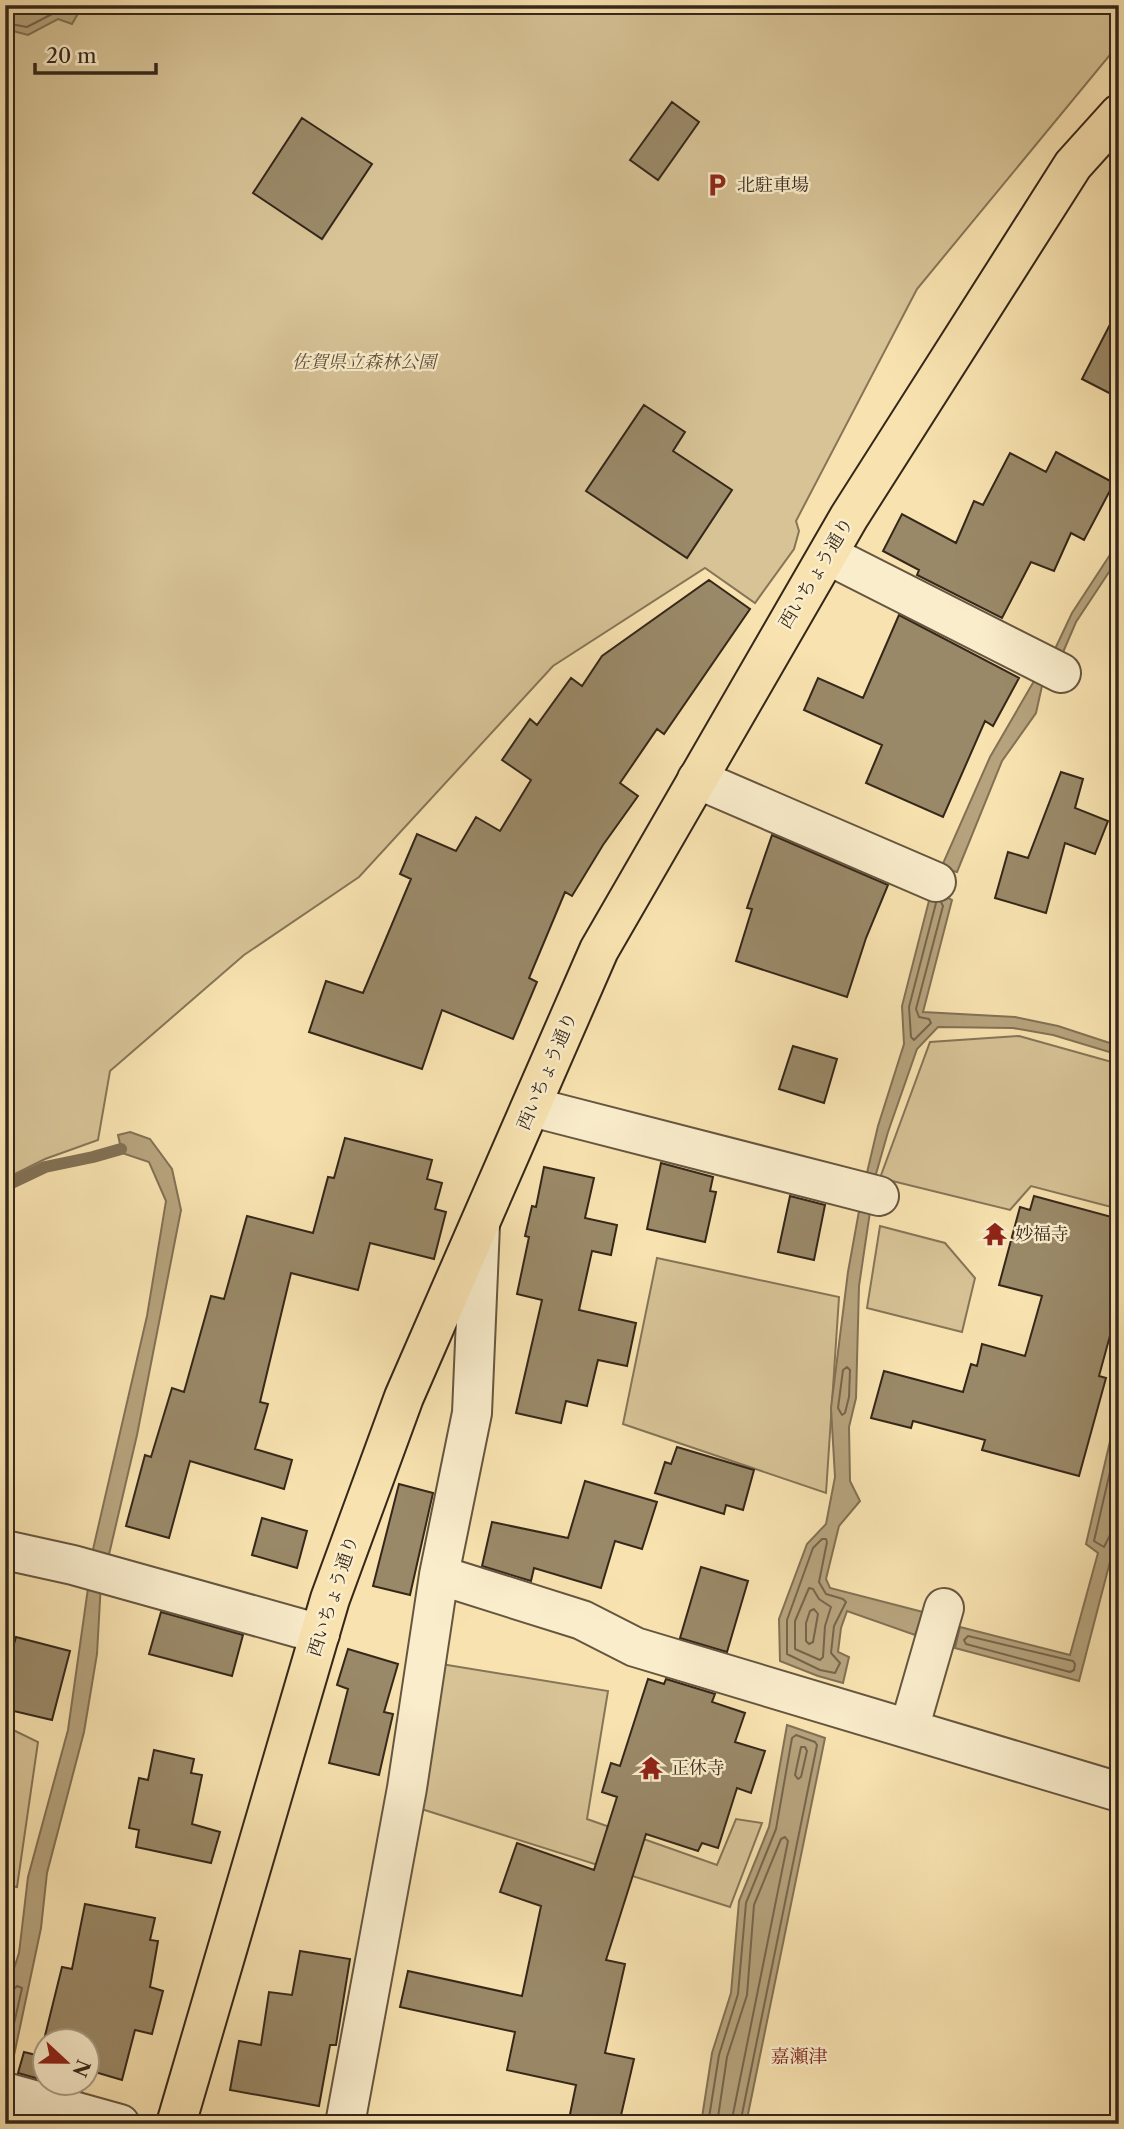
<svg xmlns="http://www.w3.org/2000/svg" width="1124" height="2129" viewBox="0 0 1124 2129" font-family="'Libre Caslon Text','Noto Serif JP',serif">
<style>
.green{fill:#d7c396;stroke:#867558;stroke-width:2}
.water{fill:#b6a37d;stroke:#827155;stroke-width:2}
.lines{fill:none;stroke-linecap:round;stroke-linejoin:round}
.shore{stroke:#76654c;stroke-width:2}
.stream{stroke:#827155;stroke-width:12}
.building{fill:#9a8968;stroke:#35271a;stroke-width:2}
.minor-casing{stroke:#665640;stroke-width:42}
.highway-casing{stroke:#35271a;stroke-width:42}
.minor{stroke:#faedcc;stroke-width:38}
.highway{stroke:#f8e3b0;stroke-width:38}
.labels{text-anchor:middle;stroke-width:5;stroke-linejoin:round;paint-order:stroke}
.poi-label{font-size:18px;fill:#35271a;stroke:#faedcc;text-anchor:start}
.park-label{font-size:18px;font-style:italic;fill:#5e4e39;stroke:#faedcc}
.street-label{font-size:18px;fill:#35271a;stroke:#faedcc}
.neighbourhood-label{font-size:19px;fill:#7a1f14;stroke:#faedcc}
</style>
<rect width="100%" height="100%" fill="#f8e3b0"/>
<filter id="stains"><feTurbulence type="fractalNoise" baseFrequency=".00286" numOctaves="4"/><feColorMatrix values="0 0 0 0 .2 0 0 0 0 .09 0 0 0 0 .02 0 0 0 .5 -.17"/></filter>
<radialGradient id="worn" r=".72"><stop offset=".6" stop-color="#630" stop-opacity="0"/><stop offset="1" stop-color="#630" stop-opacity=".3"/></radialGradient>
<path class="green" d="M5,5H1119V44L917,289L796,521L799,531L794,549L755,603L705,568L553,666L359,877L244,955L110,1071L98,1140L45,1159L5,1179Z
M1019,1036L1119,1064V1209L1031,1186L1010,1210L880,1178L930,1042Z
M880,1226L945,1243L975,1278L962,1332L867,1308Z
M657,1258L839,1297L826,1493L623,1424Z
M435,1663L608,1691L587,1819L717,1865L736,1819L762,1823L730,1907L412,1806Z
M5,1726L38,1742L17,1887L5,1885Z"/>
<path class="water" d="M5,5H83L72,24L58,19L28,35L5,29Z
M1119,541V557L1076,622L1061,657L1055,649L1072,613Z
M1034,681L1040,682L1042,686L1036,713L1002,761L957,872L941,868L990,757Z
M932,889L952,900L923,1012L1015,1017L1058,1026L1119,1046V1055L1053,1035L1013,1028L938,1027L917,1049L888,1132L874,1181L866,1177L878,1126L904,1044L902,1006Z
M130,1132L150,1139L172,1169L181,1210L137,1435L107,1563L91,1558L147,1316L166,1201L149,1162L122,1153L118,1135Z
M861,1200L871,1205L859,1286L856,1398L849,1427L850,1481L860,1501L839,1526L826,1579L830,1588L923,1612L915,1635L847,1611L841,1628L838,1652L849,1657L843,1683L818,1676L780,1661L779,1619L807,1544L826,1524L835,1477L831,1408L848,1272Z
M1119,1403V1527L1079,1681L955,1648L960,1627L1070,1655L1098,1553L1086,1544Z
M89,1581L101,1582L97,1654L84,1732L47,1873L41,1928L9,2079H5V1996L19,1953L28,1877L68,1730Z
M787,1725L825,1738L746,2124H701L712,2053L731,1993L739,1901L769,1827Z"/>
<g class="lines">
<path class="shore" d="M5,23L27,27L56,12L69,14L75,5
M936,903L909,1007L911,1037L914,1040L931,1023L929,1019L919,1017L916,1009L943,906L941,902
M847,1367L850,1370L849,1397L845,1413L842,1415L838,1408L843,1370Z
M1119,1433L1094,1541L1104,1547L1111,1533L1119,1530
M822,1539H826L827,1542L819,1582L826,1594L843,1599L846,1602L834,1626L831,1653L840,1663L835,1673L820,1670L787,1654V1620L813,1548Z
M809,1588L813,1589L819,1599L831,1607L825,1626L823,1657L820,1660L795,1649V1621Z
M814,1609L818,1614L813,1642L809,1644L806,1641V1623L810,1611Z
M968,1636L1073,1661L1075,1664L1074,1670L1070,1672L966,1644L964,1640Z
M801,1747H805L807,1751L801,1777L798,1779L795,1775Z
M5,1993L11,1992L17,1986L22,1988L5,2064
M708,2124L719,2055L738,1994L746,1903L776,1829L792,1738L796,1735L815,1742L817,1745L740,2124
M717,2124L727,2057L747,1995L754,1905L781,1839L785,1837L788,1841L731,2124"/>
<path class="stream" d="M5,1186L45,1167L93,1157L121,1149"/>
</g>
<path class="building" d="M672,102L699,122L658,180L630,160Z
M302,118L372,164L322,239L253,193Z
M1119,307V398L1082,379Z
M644,405L685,432L673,451L732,490L687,558L586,491Z
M1056,452L1114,483L1084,540L1071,533L1054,571L1031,562L1002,618L917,575L919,570L883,551L902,514L956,543L974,501L983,505L1010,453L1046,472Z
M709,580L750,609L664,734L657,729L620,783L638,796L603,845L572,896L565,892L529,978L537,982L513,1039L442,1010L422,1069L309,1032L326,981L363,993L411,879L400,874L417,834L456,851L476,817L500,831L531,780L502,760L530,719L537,725L571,678L582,686L602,656Z
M899,615L1019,678L993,726L985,721L943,817L866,783L882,745L804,710L818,678L863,698Z
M1061,772L1083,779L1075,808L1108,821L1095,854L1065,843L1046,913L995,898L1008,852L1028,858Z
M772,835L888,885L866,938L847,997L736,961L752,909L747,908Z
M793,1046L837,1059L824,1103L779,1089Z
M345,1138L432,1160L427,1179L442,1183L435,1209L446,1212L434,1259L370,1243L358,1290L291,1273L260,1402L268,1404L255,1449L292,1460L284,1489L190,1461L169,1538L126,1526L145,1455L151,1457L172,1388L184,1392L211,1296L224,1299L247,1216L313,1233L328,1177L334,1178Z
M661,1163L713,1177L710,1191L716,1192L705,1242L647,1229Z
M544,1167L594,1178L585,1218L617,1225L611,1255L592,1251L579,1310L636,1323L627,1366L598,1360L587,1406L566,1401L561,1423L516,1413L542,1300L517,1294L529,1237L525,1236L532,1206L536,1207Z
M790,1196L825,1205L814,1260L778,1252Z
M1034,1196L1119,1219V1286L1110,1320L1114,1321L1099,1376L1106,1378L1079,1476L982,1450L985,1440L913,1421L911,1428L871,1418L884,1371L963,1392L971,1364L977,1366L982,1344L1025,1356L1042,1296L999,1285L1020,1207L1030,1210Z
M677,1447L754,1470L743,1510L726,1505L724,1514L655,1493L665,1462L671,1464Z
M585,1481L657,1502L642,1549L615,1541L601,1588L534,1568L531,1581L482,1566L492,1522L568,1538Z
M399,1484L433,1493L410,1595L373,1586Z
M262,1518L307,1531L297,1568L252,1555Z
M701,1567L748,1581L727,1652L680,1638Z
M161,1612L243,1635L232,1676L149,1654Z
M16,1637L70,1651L52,1720L5,1709V1652L11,1654Z
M348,1649L398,1664L384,1712L393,1714L379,1775L329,1763L348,1689L337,1685Z
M648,1679L664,1684L666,1679L715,1694L712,1702L745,1713L735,1742L765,1751L751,1793L737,1788L718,1848L702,1843L698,1851L646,1834L606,1960L625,1964L605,2053L634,2059L619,2124H568L576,2085L507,2070L515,2032L400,2007L408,1971L522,1996L541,1906L500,1892L517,1843L594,1870L617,1797L602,1792L611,1763L620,1766Z
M154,1750L194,1759L191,1773L202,1775L192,1824L220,1832L211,1863L136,1847L139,1830L129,1828L139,1778L148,1780Z
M85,1904L155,1918L150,1940L158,1941L150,1987L163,1991L152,2034L135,2030L122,2080L88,2070V2041H46V2081L18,2073L24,2052L40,2056L62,1967L72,1969Z
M300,1951L350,1959L336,2045H330L319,2106L230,2090L239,2041L261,2045L269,1992L292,1995Z
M56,2083H84L82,2091Z"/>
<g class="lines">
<g class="minor-casing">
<path id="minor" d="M828,555L1061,673
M697,779L936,882
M532,1107L879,1196
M5,1550L73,1565L320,1634
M439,1575L582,1620L635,1647L1119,1792
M909,1729L944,1608
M5,2092L120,2124
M345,2124L407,1788L439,1575L472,1413L480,1225"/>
</g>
<g class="highway-casing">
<path id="highway" d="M176,2124L330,1599L404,1397L599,950L849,517L1073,165L1119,114"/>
</g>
<use href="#minor" class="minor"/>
<use href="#highway" class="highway"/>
</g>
<defs>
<g id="parking-bare" transform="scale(1.89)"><path d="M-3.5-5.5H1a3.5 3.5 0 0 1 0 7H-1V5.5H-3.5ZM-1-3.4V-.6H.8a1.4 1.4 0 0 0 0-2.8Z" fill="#8f2418" stroke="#faedcc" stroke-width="2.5" paint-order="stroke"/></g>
<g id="temple-bare" transform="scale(1.89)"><path d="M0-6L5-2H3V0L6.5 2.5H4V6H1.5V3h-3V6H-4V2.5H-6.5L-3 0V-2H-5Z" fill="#8f2418" stroke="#faedcc" stroke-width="2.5" paint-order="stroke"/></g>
</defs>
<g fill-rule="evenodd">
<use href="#parking-bare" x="717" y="185"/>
<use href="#temple-bare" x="995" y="1234"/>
<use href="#temple-bare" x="651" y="1768"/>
</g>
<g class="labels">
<g class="poi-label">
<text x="737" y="191">北駐車場</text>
<text x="1015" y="1240">妙福寺</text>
<text x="671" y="1774">正休寺</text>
</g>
<g class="park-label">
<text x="364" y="368">佐賀県立森林公園</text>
</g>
<g class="street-label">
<text transform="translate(816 573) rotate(-59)" y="6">西いちょう通り</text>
<text transform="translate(547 1071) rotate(-67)" y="6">西いちょう通り</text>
<text transform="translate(333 1596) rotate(-72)" y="6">西いちょう通り</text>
</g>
<g class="neighbourhood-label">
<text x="799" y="2063">嘉瀬津</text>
</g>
</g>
<rect width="1124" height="2129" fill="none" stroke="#f8e3b0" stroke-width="28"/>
<rect x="7" y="7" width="1110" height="2115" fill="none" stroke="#35271a" stroke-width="3.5"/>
<rect x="14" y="14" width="1096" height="2101" fill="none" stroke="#35271a" stroke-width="2"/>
<g transform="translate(66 2062) rotate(112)"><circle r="33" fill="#faedcc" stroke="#ab9e85" stroke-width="2"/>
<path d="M0-5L12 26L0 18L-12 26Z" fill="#8f2418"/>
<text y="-10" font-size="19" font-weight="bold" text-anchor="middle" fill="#35271a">N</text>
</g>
<path d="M35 63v10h121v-10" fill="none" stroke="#35271a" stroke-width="3.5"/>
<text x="46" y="63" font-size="21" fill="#35271a" stroke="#faedcc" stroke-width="5" paint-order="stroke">20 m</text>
<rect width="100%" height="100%" filter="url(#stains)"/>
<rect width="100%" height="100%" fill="url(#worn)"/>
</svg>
